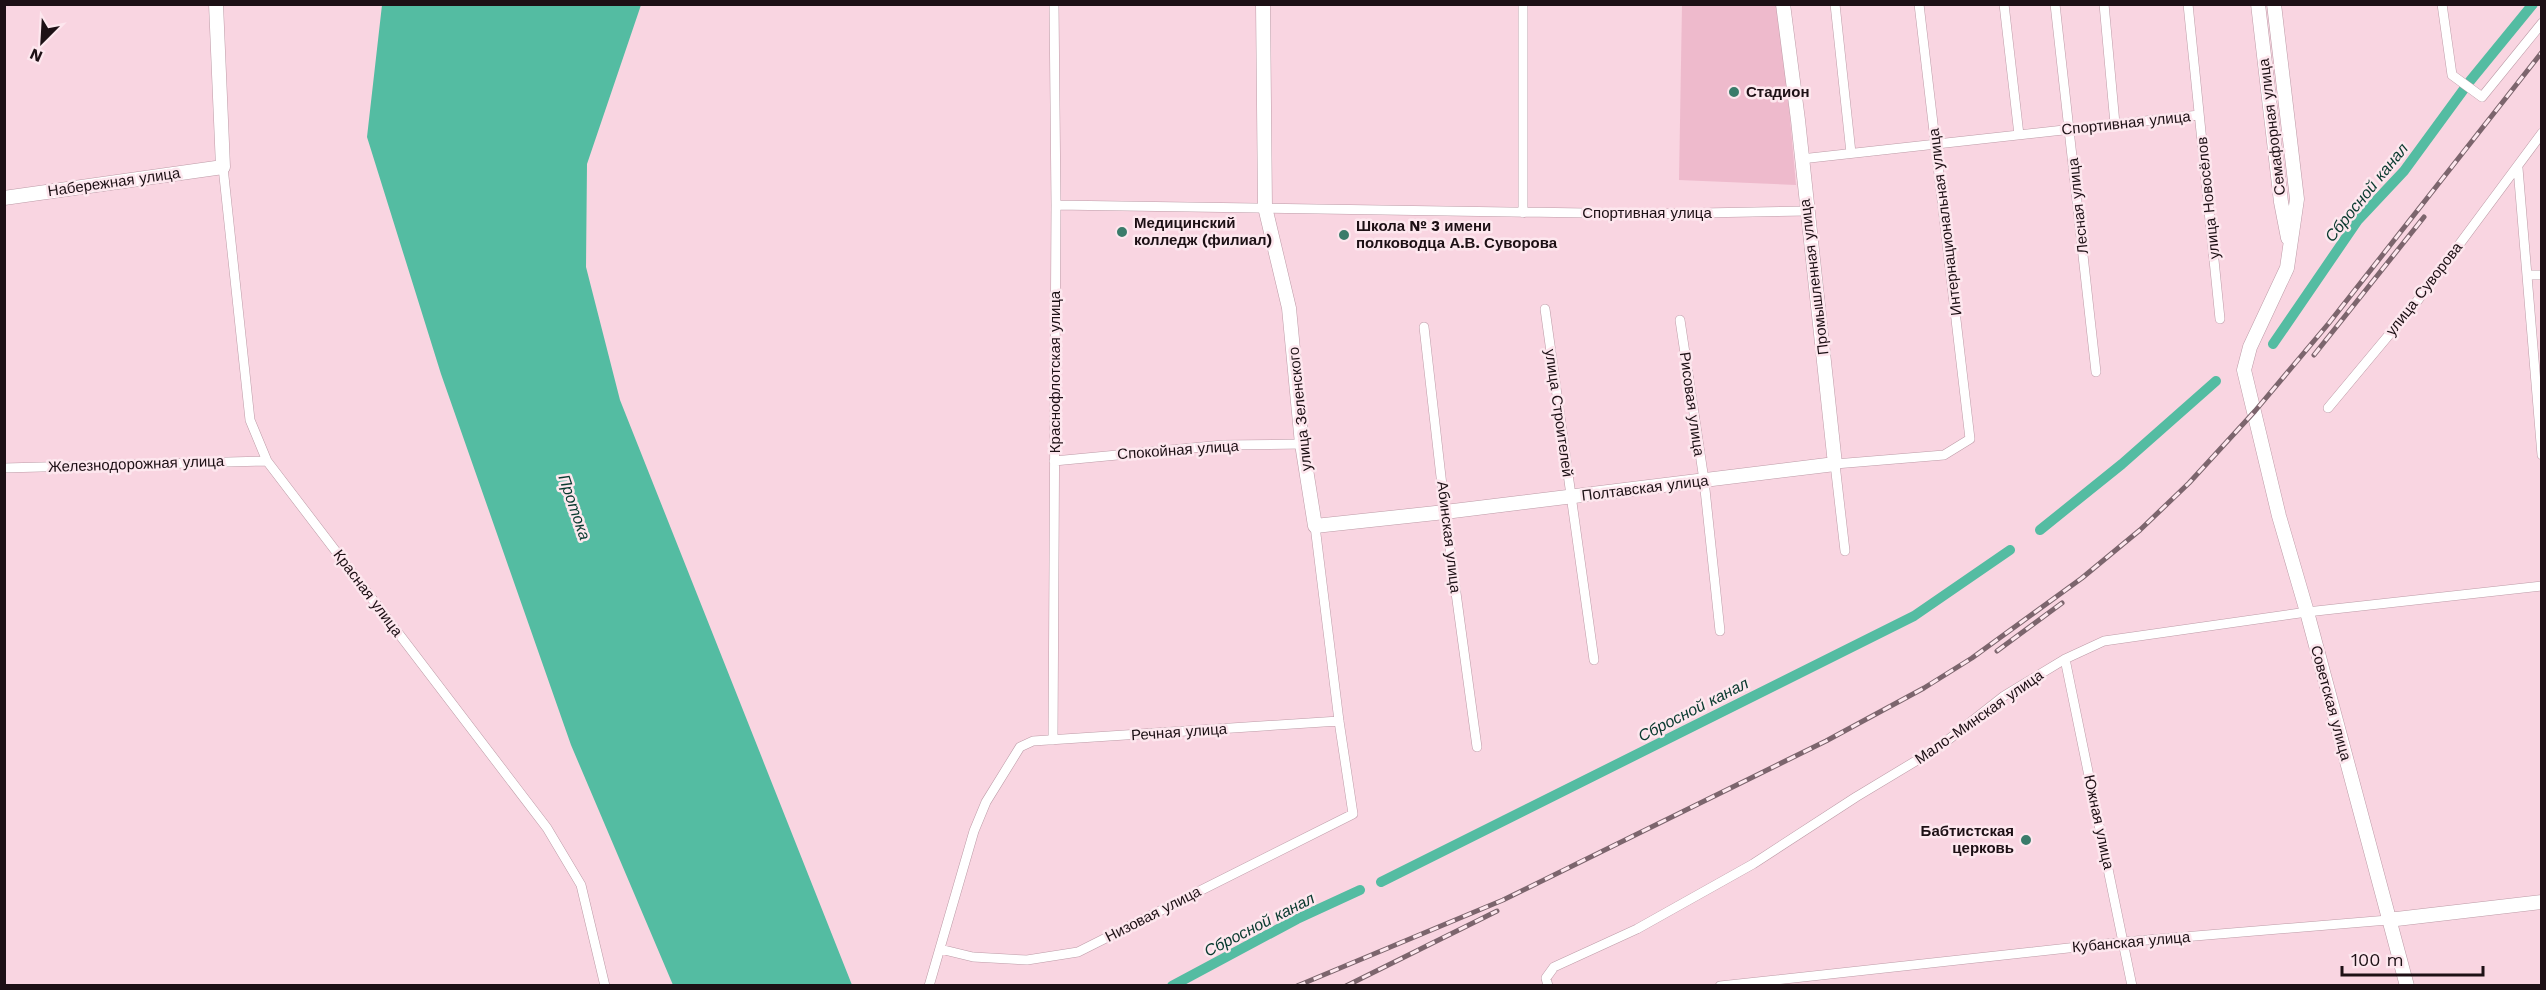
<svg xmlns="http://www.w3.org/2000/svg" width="2546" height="990" viewBox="0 0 2546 990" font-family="'Work Sans',sans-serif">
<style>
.green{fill:#eebacc}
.water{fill:#54bca2}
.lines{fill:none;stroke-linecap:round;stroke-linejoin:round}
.canal{stroke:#54bca2;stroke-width:10}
.street-casing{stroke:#bd9ba7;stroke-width:10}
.secondary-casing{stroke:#bd9ba7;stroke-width:15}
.street{stroke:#fff;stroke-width:9}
.secondary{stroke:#fff;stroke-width:14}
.rail-casing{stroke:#7c656d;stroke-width:5}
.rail{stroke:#fde7ee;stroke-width:3;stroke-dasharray:9;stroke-linecap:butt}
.poi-dot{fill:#3a7b6a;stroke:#fde7ee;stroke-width:2}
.labels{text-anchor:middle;stroke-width:5;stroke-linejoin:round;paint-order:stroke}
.poi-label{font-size:15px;font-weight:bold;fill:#1d1015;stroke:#fde7ee;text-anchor:start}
.street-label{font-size:15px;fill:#1d1015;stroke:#fde7ee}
.water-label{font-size:16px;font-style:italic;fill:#08392e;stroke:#fde7ee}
</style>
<rect width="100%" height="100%" fill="#f9d5e1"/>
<path class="green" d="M1682,5H1780L1796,185L1679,180Z"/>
<path class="water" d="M382,5H641L587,164L586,267L620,400L852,985H673L571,745L441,374L367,137Z"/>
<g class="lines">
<path class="canal" d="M2470,81L2533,4
M2273,344L2358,220L2404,171L2464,89
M2040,530L2122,464L2216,381
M1381,882L1914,616L2010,550
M1172,986L1297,919L1360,890"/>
<g class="street-casing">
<path id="street" d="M1835,4L1851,153
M2004,4L2019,135
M2055,4L2096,372
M2104,4L2115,124
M2188,4L2220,319
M2442,4L2452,75L2482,97L2542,23
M1801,159L2199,115
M223,167L250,420L267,461L547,828L581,885L605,986
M2518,168L2542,455
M1056,205L1649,214L1806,211
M1523,213V4
M2528,275H2542
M1545,309L1594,660
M1680,320L1704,480L1720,631
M1424,327L1445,512L1477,747
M2328,408L2418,300L2542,133
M1054,461L1223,445L1302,444
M4,468L267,461
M1845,551L1835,464L1944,455L1970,439L1919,4
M2065,659L2132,986
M1053,740L1056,205L1054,4
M940,949L973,957L1027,960L1078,952L1353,814L1339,721L1315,526
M929,986L974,831L986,802L1020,747L1033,741L1339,721
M1548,986L1546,978L1554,967L1637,929L1753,864L1856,797L1939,747L2004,696L2065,659L2104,641L2307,612L2542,586
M1720,986L2123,942L2388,920"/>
</g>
<g class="secondary-casing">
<path id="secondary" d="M1263,4L1265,207L1289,308L1302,444L1315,526L1445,512L1835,464L1798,120L1783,4
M2258,4L2281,202L2288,238
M2274,4L2297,199L2287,268L2250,347L2244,370L2279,516L2307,612L2407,986
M4,198L223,167L216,4
M2388,920L2542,902"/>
</g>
<use href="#street" class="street"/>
<use href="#secondary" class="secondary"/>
<g class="rail-casing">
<path id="rail" d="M2314,355L2424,217
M1997,651L2062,603
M1297,986L1503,900L1826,741L1924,688L1972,658L2082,578L2140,530L2189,483L2255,411L2329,323L2542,52
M1346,986L1497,911"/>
</g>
<use href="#rail" class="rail"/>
</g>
<g class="poi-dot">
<circle cx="1734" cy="92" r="6"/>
<circle cx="1122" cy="232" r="6"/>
<circle cx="1344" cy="235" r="6"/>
<circle cx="2026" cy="840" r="6"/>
</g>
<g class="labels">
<g class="poi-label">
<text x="1746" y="97">Стадион</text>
<text x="1134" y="228">Медицинский<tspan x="1134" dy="17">колледж (филиал)</tspan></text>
<text x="1356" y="231">Школа № 3 имени<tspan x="1356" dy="17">полководца А.В. Суворова</tspan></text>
<text x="2014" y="836" text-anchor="end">Бабтистская<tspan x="2014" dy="17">церковь</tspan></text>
</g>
<g class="street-label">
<text transform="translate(2126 123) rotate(-6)" y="5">Спортивная улица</text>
<text transform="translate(2272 127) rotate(-97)" y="5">Семафорная улица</text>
<text transform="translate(114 182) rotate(-8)" y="5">Набережная улица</text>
<text transform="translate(2208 198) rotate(-96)" y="5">улица Новосёлов</text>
<text transform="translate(2078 206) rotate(-96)" y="5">Лесная улица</text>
<text x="1647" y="218">Спортивная улица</text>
<text transform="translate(1945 222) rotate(-97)" y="5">Интернациональная улица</text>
<text transform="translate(1814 277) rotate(-97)" y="5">Промышленная улица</text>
<text transform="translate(2424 289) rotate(-52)" y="5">улица Суворова</text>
<text transform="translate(1055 372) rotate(-90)" y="5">Краснофлотская улица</text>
<text transform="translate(1692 404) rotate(82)" y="5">Рисовая улица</text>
<text transform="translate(1300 409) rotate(-96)" y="5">улица Зеленского</text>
<text transform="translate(1559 413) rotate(82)" y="5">улица Строителей</text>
<text transform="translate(1178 450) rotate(-4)" y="5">Спокойная улица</text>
<text transform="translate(136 464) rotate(-2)" y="5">Железнодорожная улица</text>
<text transform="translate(1645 488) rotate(-7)" y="5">Полтавская улица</text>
<text transform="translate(1449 537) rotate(83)" y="5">Абинская улица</text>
<text transform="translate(368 593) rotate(53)" y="5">Красная улица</text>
<text transform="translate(2331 703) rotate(75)" y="5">Советская улица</text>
<text transform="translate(1979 717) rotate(-35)" y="5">Мало-Минская улица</text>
<text transform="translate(1179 732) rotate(-4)" y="5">Речная улица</text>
<text transform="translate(2099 822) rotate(78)" y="5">Южная улица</text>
<text transform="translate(1153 914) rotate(-27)" y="5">Низовая улица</text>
<text transform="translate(2131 942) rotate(-5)" y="5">Кубанская улица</text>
</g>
<g class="water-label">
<text transform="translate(2366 192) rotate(-51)" y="6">Сбросной канал</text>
<text transform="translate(575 507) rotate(71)" y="6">Протока</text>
<text transform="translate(1693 709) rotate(-27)" y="6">Сбросной канал</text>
<text transform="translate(1259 924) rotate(-27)" y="6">Сбросной канал</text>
</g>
</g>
<rect width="2546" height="990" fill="none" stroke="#1d1015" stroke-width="12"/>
<g transform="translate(42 42) rotate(204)" stroke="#fde7ee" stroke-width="4.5" paint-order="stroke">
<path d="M0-4.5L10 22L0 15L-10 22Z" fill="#1d1015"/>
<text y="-9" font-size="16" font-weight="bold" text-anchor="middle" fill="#1d1015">N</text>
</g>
<path d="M2342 966v9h141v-9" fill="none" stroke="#1d1015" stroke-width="3"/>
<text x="2351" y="966" font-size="18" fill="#1d1015" stroke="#fde7ee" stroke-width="4.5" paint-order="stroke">100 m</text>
</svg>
